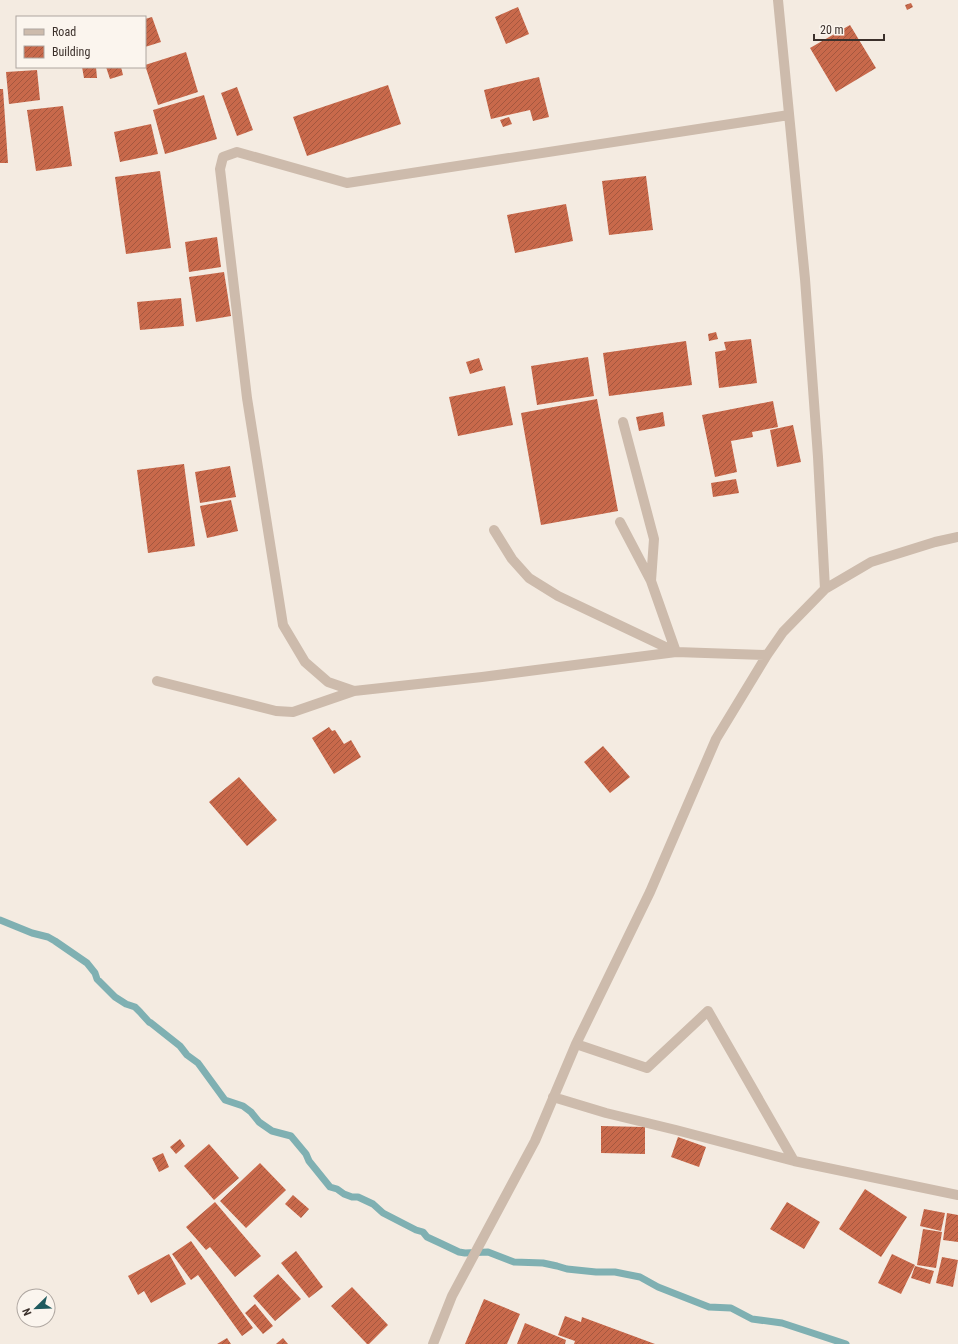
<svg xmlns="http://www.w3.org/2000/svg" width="958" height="1344" viewBox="0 0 958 1344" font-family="'Roboto Condensed',sans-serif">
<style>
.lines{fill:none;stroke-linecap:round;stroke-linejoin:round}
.stream{stroke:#7fb0b2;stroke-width:7}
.building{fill:url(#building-hatch)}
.minor{stroke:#cdbbac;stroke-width:10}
</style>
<defs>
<pattern id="building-hatch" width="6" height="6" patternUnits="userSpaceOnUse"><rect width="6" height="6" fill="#c8694b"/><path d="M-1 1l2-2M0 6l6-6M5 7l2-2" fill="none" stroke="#a4573f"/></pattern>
</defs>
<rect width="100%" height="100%" fill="#f4ebe1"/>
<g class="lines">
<path class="stream" d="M0,920L32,933L48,937L55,941L87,963L95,973L97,979L115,997L126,1004L135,1007L140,1012L149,1022L151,1023L180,1046L187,1055L198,1063L225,1100L243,1106L251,1112L259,1122L272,1131L291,1136L306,1154L309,1161L330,1187L337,1189L344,1194L352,1197H358L373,1204L383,1213L416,1230L423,1232L427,1237L440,1243L459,1252L465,1253L488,1252L514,1262L543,1263L557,1266L567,1269L596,1272H615L640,1277L658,1287L709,1307L731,1308L752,1319L782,1323L846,1344"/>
</g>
<path class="building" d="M911,3L913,7L907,10L905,5Z
M518,7L529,34L506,44L495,17Z
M152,17L161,42L145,47V19Z
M850,25L876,68L836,92L810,48Z
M186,52L198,92L158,105L145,65Z
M82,67H96L97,78H84Z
M106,67H121L123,75L110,79Z
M37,70L40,100L9,104L6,72Z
M539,77L549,117L533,121L530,110L491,119L484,90Z
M388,85L401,124L307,156L293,117Z
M237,87L253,130L237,136L221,93Z
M0,89H3L8,163H0Z
M204,95L217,139L165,154L153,110Z
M63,106L72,166L36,171L27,110Z
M509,117L512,124L503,127L500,120Z
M151,124L158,154L120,162L114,132Z
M160,171L171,248L126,254L115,177Z
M646,176L653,230L609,235L602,181Z
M566,204L573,241L515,253L507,215Z
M217,237L221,267L189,272L185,242Z
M224,272L231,316L196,322L189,277Z
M181,298L184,326L140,330L137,302Z
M716,332L718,339L709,341L708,334Z
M751,339L757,383L719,388L715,352L726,350L724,342Z
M686,341L692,385L609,396L603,353Z
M588,357L594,396L537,405L531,366Z
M479,358L483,370L470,374L466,362Z
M505,386L513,425L458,436L449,397Z
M597,399L618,511L541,525L521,413Z
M773,401L778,427L752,432L753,437L731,441L737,472L715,477L702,415Z
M663,412L665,426L639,431L636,417Z
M793,425L801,462L777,467L770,430Z
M184,464L195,546L148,553L137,470Z
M230,466L236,497L200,503L195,472Z
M736,479L739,493L713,497L711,483Z
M231,500L238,531L207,538L200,506Z
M329,727L332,731L335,730L344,744L351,740L361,757L334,774L312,738Z
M603,746L630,777L610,793L584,762Z
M239,777L277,820L247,846L209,802Z
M601,1126L645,1127V1154L601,1153Z
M678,1137L706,1147L699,1167L671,1157Z
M180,1139L185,1146L176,1154L170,1147Z
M209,1144L239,1178L214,1200L184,1166Z
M163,1153L169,1167L159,1172L152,1158Z
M260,1163L286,1190L246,1228L220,1201Z
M865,1189L907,1217L881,1257L839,1229Z
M293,1195L309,1209L301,1218L285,1204Z
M215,1202L261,1256L235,1277L210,1247L206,1250L186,1227Z
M787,1202L820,1222L804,1249L770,1229Z
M924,1209L945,1213L941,1231L920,1226Z
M947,1213L958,1215V1242L943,1240Z
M923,1229L942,1232L936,1268L917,1265Z
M191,1241L253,1328L242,1336L198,1275L191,1280L172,1254Z
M296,1251L323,1287L309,1298L281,1263Z
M169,1254L186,1284L151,1303L144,1291L138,1295L128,1276Z
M892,1254L915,1265L901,1294L878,1283Z
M942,1257L958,1260L953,1287L936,1283Z
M915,1266L934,1271L930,1284L911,1278Z
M278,1274L301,1299L275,1321L253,1296Z
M352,1287L388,1325L369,1344H367L331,1306Z
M484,1299L520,1314L507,1344H465Z
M255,1304L273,1326L263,1334L245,1313Z
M565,1316L581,1322L582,1317L655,1344H574L575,1341L558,1335Z
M525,1323L566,1340L565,1344H517Z
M227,1338L231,1344H217Z
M283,1338L288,1344H276Z"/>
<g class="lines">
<path class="minor" d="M778,0L805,279L818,457L825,589
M623,422L654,539L651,581
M494,530L512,559L529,578L558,596L676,652L651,581L620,522
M157,681L276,711L293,712L354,691L482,677L676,652L767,655
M354,691L328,682L305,662L283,625L247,398L220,169L223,157L237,152L347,183L789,115
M576,1044L647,1068L708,1011L794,1161
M553,1097L606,1113L676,1130L794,1161L958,1195
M433,1344L452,1296L535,1141L576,1044L650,892L716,739L767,655L783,632L825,589L871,562L935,542L958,537"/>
</g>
<rect x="16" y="16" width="130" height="52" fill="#fbf5ee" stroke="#aea6a0"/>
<rect x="24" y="29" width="20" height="6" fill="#cdbbac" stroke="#aea6a0"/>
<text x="52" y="36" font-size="12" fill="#3b302b">Road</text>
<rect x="24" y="46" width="20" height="12" fill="url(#building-hatch)" stroke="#aea6a0"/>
<text x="52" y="56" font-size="12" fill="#3b302b">Building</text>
<g transform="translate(36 1308) rotate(247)"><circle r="19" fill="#fbf5ee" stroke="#aea6a0"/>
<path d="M0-3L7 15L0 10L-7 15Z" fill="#1f5a5e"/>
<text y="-6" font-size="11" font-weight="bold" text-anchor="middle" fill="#3b302b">N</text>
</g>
<path d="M814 34v6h70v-6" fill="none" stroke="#3b302b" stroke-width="2"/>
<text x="820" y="34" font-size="12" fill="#3b302b" stroke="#fbf5ee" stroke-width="3" paint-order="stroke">20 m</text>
</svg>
